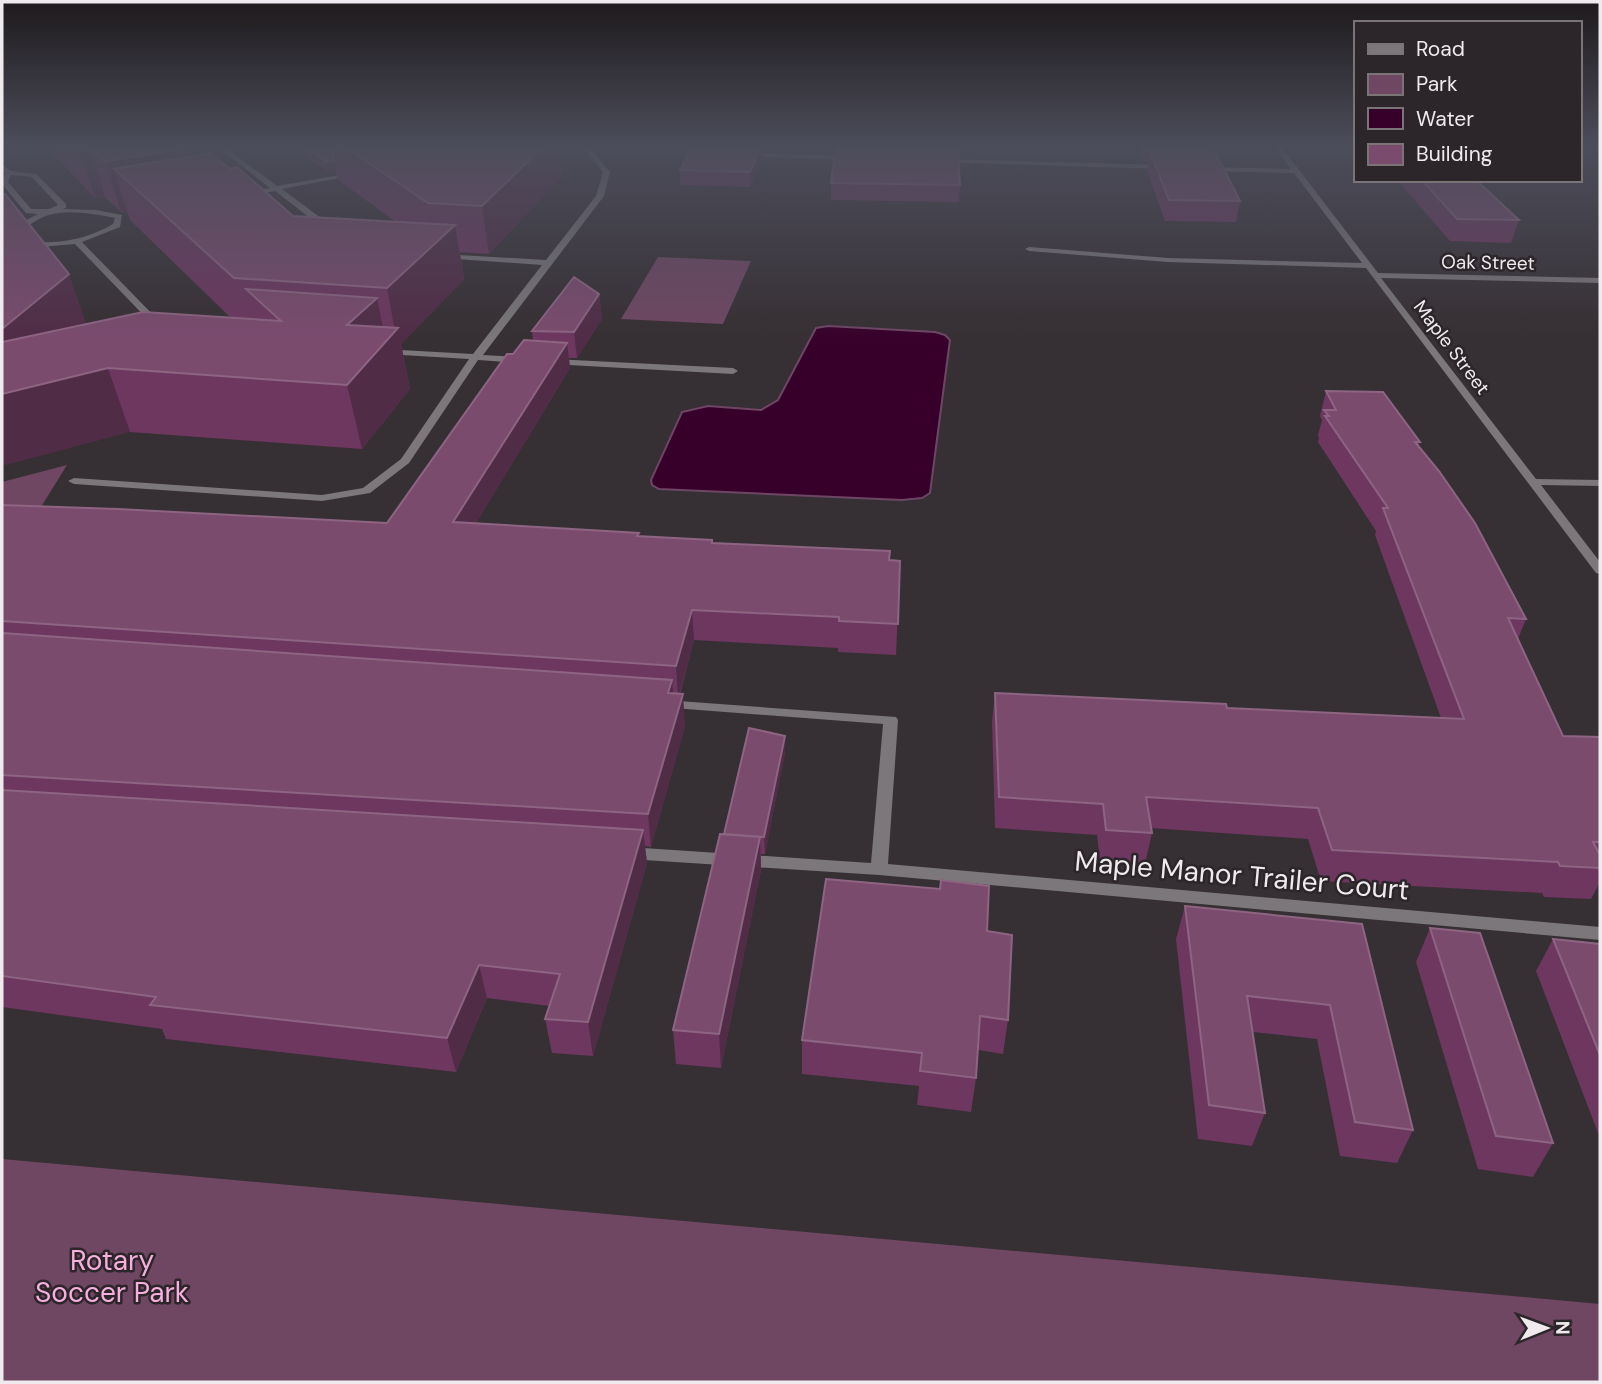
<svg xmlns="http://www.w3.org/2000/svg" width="1602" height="1384" viewBox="0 0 1602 1384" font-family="'DM Sans',sans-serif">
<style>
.green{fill:#704763}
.water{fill:#37002b;stroke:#6e4665;stroke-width:2}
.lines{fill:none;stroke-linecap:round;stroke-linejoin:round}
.street{fill:#7b777a;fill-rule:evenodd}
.wall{fill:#6d375f}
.shaded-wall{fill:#512c47}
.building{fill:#7b4b6e;stroke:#8d6482;stroke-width:2}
.labels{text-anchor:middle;stroke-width:5;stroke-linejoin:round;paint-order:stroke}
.far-street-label{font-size:19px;fill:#efeaed;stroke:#2c2529}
.near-street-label{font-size:28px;fill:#efeaed;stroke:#2c2529}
.near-park-label{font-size:28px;fill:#f6afdf;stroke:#2c2529}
</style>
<rect width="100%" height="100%" fill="#362f33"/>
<path class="green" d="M658,257L751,261L723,324L621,319Z
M67,465L41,507H2V482Z
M2,1159L1600,1304V1382H2Z"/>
<path class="water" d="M828,326L935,332L945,335L950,340L930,493L922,498L902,500L659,489L652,485L651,480L682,412L708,406L761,410L778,400L816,328Z"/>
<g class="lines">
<path class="street" d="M228,145H242L230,151L277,186L357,172L355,175L282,189L333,227V231H327L275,191L245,196V192L270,188L224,152Z
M581,145H588L610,172L604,196L483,355L522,357L527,360L522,363L478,360L409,463L370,493L322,501L74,484L68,481L74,478L322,495L363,488L401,459L469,359L385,354L380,351L382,349L473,354L542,265L442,258L438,256L442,254L546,260L596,196L603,172Z
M1273,145H1280L1378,273L1600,278V283L1381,278L1536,479L1600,480V486L1541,485L1600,562V574L1596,573L1366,268L1168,262L1029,251L1025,249L1029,247L1168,258L1362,263L1294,173L1206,171L1203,169L1206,167L1291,169Z
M745,153L854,156L857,158L854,160L743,156Z
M940,159L1165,165L1168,167L1165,169L938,162Z
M2,164L11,171L36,174L66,204V208L62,209L96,210L122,215L120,227L82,242L160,322V326H154L75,244L40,247L24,244C32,240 43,243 52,242C75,241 94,235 113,224L115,218C96,214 68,209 49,215C36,218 22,233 9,233V229L38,214L26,213L2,184L5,173L2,170ZM11,175L32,177L58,205L49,209H31L8,182Z
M553,359L733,368L738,371L733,374L550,364V360Z
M665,700L896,717L898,720L888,864L1600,927V940L879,875L628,859L622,857L620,853L622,849L628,847L871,863L883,724L660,707L658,704Z"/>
</g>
<path class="wall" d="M45,145H201L203,154L293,216L396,222L338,180L336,171L328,172L291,145H320L333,153L332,149L325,145H559L562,176L489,254L460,252L464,279L401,344L410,389L362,449L130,432L86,324L230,317L130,220L127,211L121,212L105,197L95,198Z
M693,145H769L766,151H762V160L750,187L680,185V170Z
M837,145H957L960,185L959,202L831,200V183Z
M1138,145H1211L1210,153L1240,201L1236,222L1165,221L1147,171L1149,162H1144Z
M1397,180H1476L1519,220L1511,243L1450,241Z
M599,294L602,319L577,358H569L570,368L476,523L712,543L900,561L896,655L838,652V648L694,640L680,694L685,726L651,847L645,846L647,863L593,1056L552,1053L545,1019L549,1006L487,998L456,1072L166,1039L162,1029L2,1007V505L387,523L513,354L533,341L532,331Z
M1326,391L1420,442L1418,446L1526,619L1518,639L1563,736L1600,737V882L1591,899L1544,897L1542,893L1321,881L1308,839L1151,828L1152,833L1145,864L1100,861L1097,835L995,828L992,722L995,693L1227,708L1441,718L1375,535L1376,531L1318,442L1319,438L1318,435L1322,420L1320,416Z
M785,753L765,854H761V870L721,1068L676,1064L673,1030L724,835Z
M1185,906L1362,924L1413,1130L1397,1163L1340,1156L1317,1039L1253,1032L1265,1113L1252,1146L1198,1139L1176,939Z
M1430,928L1553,1143L1533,1177L1478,1169L1416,962Z
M987,931L1008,1020L1003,1054L978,1050L976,1078L971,1112L917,1105L919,1086L802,1074V1040Z
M1553,939L1600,944V1138L1536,971Z"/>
<path class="shaded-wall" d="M201,145L214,194L114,169L127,211L121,212L105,162Z
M545,145H559L562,176L489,254L482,206Z
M762,146V160L750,187V172Z
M90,148L105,197L95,198L79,149Z
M334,161L336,171L328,172L326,162Z
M455,225L464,279L401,344L410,389L362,449L347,385V325L377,298L386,342L395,331L387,288Z
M69,274L89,332L108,368L130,432L2,466V329Z
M599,294L602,319L577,358L574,332Z
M567,343L570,368L459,551L453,522Z
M692,610L694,640L678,698L676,666Z
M672,680L675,712L668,693Z
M683,694L685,726L651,847L648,814Z
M785,736V753L765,854L764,837Z
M643,830L647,863L593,1056L588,1022Z
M760,837L761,870L721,1068L719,1034Z
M479,965L487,998L456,1072L447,1038Z"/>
<path class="building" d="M75,145H199L105,162L90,148L79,149Z
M302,145H320L333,153L334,161L326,162Z
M342,145H545L482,206L428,203Z
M693,145H749L762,146L750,172L680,170Z
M836,146L958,150L960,185L831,183Z
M1150,151L1216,153L1240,201L1169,200Z
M210,153L230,169L237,167L293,216L455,225L387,288L234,278L114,169Z
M1422,180H1476L1519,220L1457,219Z
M2,194H5L69,274L2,329Z
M574,277L599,294L574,332L532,331Z
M246,289L377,298L347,325L398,328L347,385L108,368L2,394V342L143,312L281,321Z
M524,340L567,343L453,522L639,533L637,536L712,540V543L890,551L889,560L900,561L898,624L839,621V617L692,610L676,666L2,621V505L118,509L387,523L507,354H513Z
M1326,391L1383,392L1420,442H1415L1439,471L1475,523L1526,619L1508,618L1563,736L1600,737V842H1593L1600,855V868L1560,866L1558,862L1332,850L1318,808L1146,797L1152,833L1106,830L1103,804L999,797L995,693L1226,704L1227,708L1464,719L1383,508H1388L1325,416H1329L1324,410H1336Z
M2,633L672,680L668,693L683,694L648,814L2,775Z
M749,728L785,736L764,837L724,834Z
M2,790L643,830L588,1022L545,1019L560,974L479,965L447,1038L150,1005L156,997L2,976Z
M720,834L760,837L719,1034L673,1030Z
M826,879L940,889L941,880L989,886L987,931L1012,935L1008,1020L980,1016L976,1078L920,1071L922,1053L802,1040Z
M1185,906L1362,924L1413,1130L1355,1122L1330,1005L1247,996L1265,1113L1209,1105Z
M1430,928L1480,933L1553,1143L1496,1136Z
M1553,939L1600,944V1055Z"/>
<linearGradient id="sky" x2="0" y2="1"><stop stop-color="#1e1a1c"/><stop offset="0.43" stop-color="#4c4d5b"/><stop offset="1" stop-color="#4c4d5b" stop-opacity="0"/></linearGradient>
<rect width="1602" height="339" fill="url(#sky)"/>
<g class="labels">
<g class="far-street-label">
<text transform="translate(1488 262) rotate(1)" y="7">Oak Street</text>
<text transform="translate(1452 347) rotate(53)" y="7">Maple Street</text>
</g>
<g class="near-street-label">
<text transform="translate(1242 875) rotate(5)" y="10">Maple Manor Trailer Court</text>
</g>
<g class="near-park-label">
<text x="112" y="1270">Rotary<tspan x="112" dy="32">Soccer Park</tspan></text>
</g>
</g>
<rect width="1602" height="1384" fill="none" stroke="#efeaed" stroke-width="7"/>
<rect x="1354" y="21" width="228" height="161" fill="#2c2529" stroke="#7a7477" stroke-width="2"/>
<rect x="1368" y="44" width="35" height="10" fill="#7b777a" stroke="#7a7477" stroke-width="2"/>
<text x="1416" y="56" font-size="21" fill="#efeaed">Road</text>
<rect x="1368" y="74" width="35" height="21" fill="#704763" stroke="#7a7477" stroke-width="2"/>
<text x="1416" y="91" font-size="21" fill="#efeaed">Park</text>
<rect x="1368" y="108" width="35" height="21" fill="#37002b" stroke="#7a7477" stroke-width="2"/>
<text x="1416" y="126" font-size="21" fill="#efeaed">Water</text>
<rect x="1368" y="144" width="35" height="21" fill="#7b4b6e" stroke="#7a7477" stroke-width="2"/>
<text x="1416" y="161" font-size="21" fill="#efeaed">Building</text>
<g transform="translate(1546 1328) rotate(89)" stroke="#2c2529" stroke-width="5" paint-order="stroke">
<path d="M0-5L12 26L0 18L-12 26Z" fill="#efeaed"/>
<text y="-10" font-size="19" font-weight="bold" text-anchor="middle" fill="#efeaed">N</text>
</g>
</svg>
